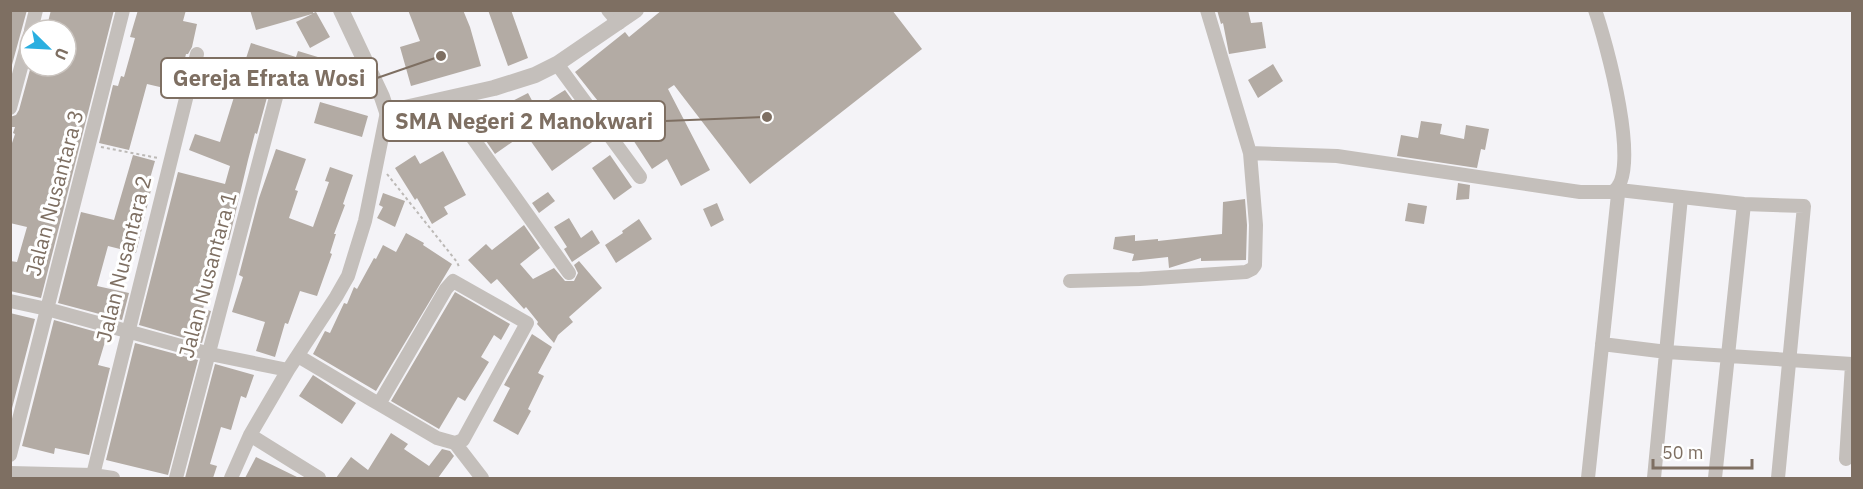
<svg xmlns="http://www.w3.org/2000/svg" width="1863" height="489" viewBox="0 0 1863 489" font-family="'IBM Plex Sans',sans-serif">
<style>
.building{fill:#b3aba4}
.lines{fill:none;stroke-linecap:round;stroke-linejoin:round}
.path{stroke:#bcb9b6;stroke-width:2;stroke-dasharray:3 3;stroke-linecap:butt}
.minor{stroke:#c4bfbb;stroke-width:14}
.tertiary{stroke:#c4bfbb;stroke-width:16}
.labels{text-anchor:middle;stroke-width:6;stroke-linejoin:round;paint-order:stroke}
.street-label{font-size:21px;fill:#7e6f62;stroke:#fff}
.leader{fill:none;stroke:#7e6f62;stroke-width:2}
.callout-dot{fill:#7e6f62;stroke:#fff;stroke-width:2}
.callout{fill:#fff;stroke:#7e6f62;stroke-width:2}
.callout-label{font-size:22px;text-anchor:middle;font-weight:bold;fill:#7e6f62}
</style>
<rect width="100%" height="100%" fill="#f4f3f7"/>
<path class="building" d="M10,10H27L10,72Z
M51,10H114L41,298L10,291V261L17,262L27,227L10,223V149L15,134L13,133L15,127H10V117L16,115L19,110L31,66L43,69V66H66V30H46Z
M138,10H186L183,21L197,24L192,47L188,54H186L177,91L147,84L129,150L99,143L113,85L118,86L121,76L124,77L135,38L130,37Z
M250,10H313V13L316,12L330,37L310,48L296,22L312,14L256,30Z
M408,10H463L470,27L481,66L411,86L400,47L420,41Z
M488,10H511L528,58L508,66Z
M662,10H892L922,49L750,184L674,85L668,89L710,170L681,186L667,159L652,169L624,126L620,129L575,72L625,32L629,37Z
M1217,10H1248L1251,23L1262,22L1266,48L1229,54L1223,23L1221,24Z
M251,43L296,57L298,51L331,61L323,87L275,72L272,79L257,134L255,133L248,160L229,240L222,238L203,309L211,311L202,343L139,325L178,172L225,184L230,166L189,150L195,134L220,142L234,97L200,89L205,71L239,80Z
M1273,64L1283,81L1258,98L1248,80Z
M565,90L599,137L552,171L525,133L495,154L475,125L501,107L528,93L536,108Z
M320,102L368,116L362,137L314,123Z
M1421,121L1442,124L1440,134L1464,139L1466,125L1489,129L1485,150L1481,149L1477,168L1397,156L1401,135L1418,138Z
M276,149L306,159L295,190L298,191L289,218L313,227L329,182L325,181L330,167L353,175L343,204L345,205L334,234H336L330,253L332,254L317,296L300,291L288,324L285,323L275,357L256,351L265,322L232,312L243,277L239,275L259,198Z
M443,151L466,195L444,207L448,214L432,224L417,198L415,200L395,168L415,155L420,164Z
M133,155L155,161L147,189L151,190L136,253L108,246L97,286L129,293L122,320L58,303L81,212L114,220Z
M610,155L632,187L614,200L592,168Z
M1458,183L1470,185L1469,199L1456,200Z
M548,192L555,201L539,213L532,203Z
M383,193L405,201L395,227L377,218L383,207L379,205Z
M1245,199L1247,225L1246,260L1201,261V258L1169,268L1168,257L1132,261L1134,254L1113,249L1115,237L1135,235V241L1158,239V241L1222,234L1223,202Z
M717,203L724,220L711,227L703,209Z
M1408,203L1427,206L1424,224L1405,221Z
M569,218L581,238L592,230L600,243L572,262L564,249L567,247L554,227Z
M639,219L652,239L616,263L605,245L623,233L622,231Z
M524,225L540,248L520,264L533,279L554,268L565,281H574L578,273L574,265L579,261L602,288L569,317L573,322L558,335L554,343L537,324L538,322L526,307L524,309L497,279L491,284L468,260L486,244L492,250Z
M406,233L424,243L423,245L452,264L376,391L313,354L325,331L330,333L344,303L347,304L354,287L357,289L374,258L376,259L383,245L396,252Z
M455,292L510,324L501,340L494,335L481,357L489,362L478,380L465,401L458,397L439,429L391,401Z
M10,313L35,319L10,416Z
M54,320L107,335L98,365L110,368L89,455L55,448L54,454L22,446Z
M532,334L552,347L538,373L544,376L528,409L531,411L518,435L493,421L510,388L504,385Z
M135,343L198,360L168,475L106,460Z
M215,364L254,375L246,398L241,396L231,430L221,427L210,464L217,466L213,478H185Z
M313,375L356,403L342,424L299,396Z
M391,433L408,444L404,449L429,466L442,449L450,451L454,456L438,478H336L351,457L368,470Z
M256,457L299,478H245Z"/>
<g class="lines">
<path class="path" d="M101,147L158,158
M387,174L457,262L459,267L458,269"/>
<path class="minor" d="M608,10L619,23
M31,30L36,10
M557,64L640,177
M445,99L569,273
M10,108L30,34
M1250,153L1337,156L1580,192H1612C1644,177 1605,38 1595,10
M1619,190L1744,204L1804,206L1778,478
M1070,281L1140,279L1246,272L1252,269L1255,265L1256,225L1250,153L1207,10
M10,301L47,309L210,354L288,370
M1602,344L1667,352L1852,364
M298,356L372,400L379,404L437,438L455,443L463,440L527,323L453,281L446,289L379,404
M250,435L319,478
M455,443L482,478
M10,455L123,10
M1846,459L1852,365
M10,473L93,475L113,478
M93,475L197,54
M176,478L280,82
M231,478L250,435L288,370L336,297L348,276L365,221L387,112
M1588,478L1619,185
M1654,478L1681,197
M1715,478L1744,204"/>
<path class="tertiary" d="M341,10L382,97L387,112L494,88L535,75L557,64L636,10"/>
</g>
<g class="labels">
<g class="street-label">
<text transform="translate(55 193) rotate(-75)" y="7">Jalan Nusantara 3</text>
<text transform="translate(124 259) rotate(-76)" y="7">Jalan Nusantara 2</text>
<text transform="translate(208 275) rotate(-75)" y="7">Jalan Nusantara 1</text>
</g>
</g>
<path class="leader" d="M441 56L377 78M767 117L665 121"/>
<g class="callout-dot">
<circle cx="441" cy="56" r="6"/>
<circle cx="767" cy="117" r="6"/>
</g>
<g class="callout">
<rect x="161" y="58" width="216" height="40" rx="6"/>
<rect x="383" y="101" width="282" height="40" rx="6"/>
</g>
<g class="callout-label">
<text x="269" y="86">Gereja Efrata Wosi</text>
<text x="524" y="129">SMA Negeri 2 Manokwari</text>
</g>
<rect width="1863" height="489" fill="none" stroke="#7e6f62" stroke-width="24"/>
<g transform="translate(48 48) rotate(114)"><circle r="28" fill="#ffffff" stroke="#cbc5c0" stroke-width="1.5"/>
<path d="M0-4.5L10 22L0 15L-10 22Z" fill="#2aafe0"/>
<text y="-9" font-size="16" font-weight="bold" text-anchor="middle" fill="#7e6f62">U</text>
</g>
<path d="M1653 459v9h99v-9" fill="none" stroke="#7e6f62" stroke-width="3"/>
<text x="1662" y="459" font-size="18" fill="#7e6f62" stroke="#ffffff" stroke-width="4.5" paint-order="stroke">50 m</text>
</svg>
